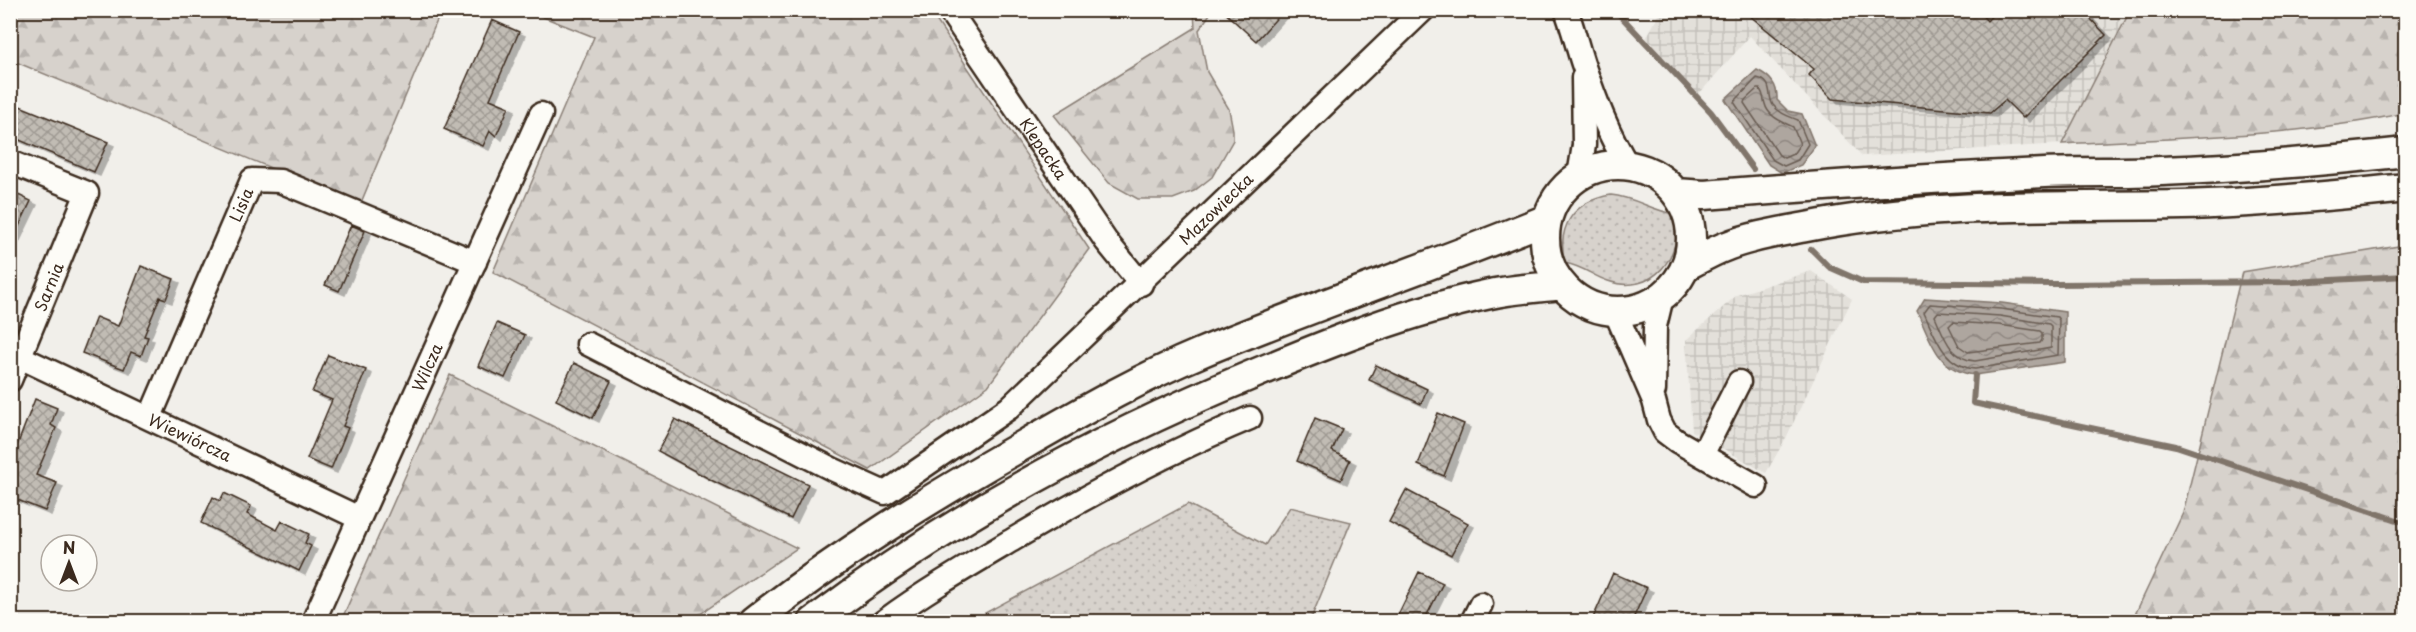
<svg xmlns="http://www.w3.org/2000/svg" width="2416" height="632" viewBox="0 0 2416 632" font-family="'Playpen Sans',sans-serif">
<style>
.industrial{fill:url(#industrial-grid)}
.grass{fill:url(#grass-dots);stroke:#897e75;stroke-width:1.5}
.forest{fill:url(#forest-firs);stroke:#897e75;stroke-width:1.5}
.water{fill:url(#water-waves);stroke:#80746b;stroke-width:1.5}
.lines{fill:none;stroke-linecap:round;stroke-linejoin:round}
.shore{stroke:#695c52;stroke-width:1.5}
.stream{stroke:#80746b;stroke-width:6}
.building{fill:url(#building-cross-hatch);stroke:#3b2a1e;stroke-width:1.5;filter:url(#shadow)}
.minor-casing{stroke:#3b2a1e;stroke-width:27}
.major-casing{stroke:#3b2a1e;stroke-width:33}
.minor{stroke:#fdfcf7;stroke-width:22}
.major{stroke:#fdfcf7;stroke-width:28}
.labels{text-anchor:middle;stroke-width:4.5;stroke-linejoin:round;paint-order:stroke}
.street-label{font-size:16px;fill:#3b2a1e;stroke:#fdfcf7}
</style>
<defs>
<pattern id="industrial-grid" width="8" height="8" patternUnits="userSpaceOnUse" patternTransform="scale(1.5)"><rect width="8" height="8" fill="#e3e0da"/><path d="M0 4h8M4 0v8" fill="none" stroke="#c4c0bb"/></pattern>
<pattern id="grass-dots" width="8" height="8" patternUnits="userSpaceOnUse" patternTransform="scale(1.5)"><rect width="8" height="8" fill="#d7d2cc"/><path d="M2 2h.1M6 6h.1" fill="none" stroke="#b9b4af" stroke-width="1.8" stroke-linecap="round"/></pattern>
<pattern id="forest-firs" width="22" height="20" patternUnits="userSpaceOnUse" patternTransform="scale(1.5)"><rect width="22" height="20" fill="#d7d2cc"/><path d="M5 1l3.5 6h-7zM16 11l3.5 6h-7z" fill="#b9b4af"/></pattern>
<pattern id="water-waves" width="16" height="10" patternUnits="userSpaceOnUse" patternTransform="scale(1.5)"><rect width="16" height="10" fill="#aea69f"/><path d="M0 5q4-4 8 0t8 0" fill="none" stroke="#8f8781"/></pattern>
<pattern id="building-cross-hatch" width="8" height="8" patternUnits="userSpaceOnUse" patternTransform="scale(1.5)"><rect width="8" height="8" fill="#c1bcb4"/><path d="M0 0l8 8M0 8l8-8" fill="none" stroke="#9e9992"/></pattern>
<filter id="shadow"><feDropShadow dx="6" dy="4" stdDeviation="0" flood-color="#0004"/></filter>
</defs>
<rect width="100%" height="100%" fill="#f1efea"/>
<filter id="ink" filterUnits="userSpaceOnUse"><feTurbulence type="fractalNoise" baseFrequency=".0167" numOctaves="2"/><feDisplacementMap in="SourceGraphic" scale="12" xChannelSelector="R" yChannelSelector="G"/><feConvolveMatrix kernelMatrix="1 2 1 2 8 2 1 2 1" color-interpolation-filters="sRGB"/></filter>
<g filter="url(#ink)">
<path class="industrial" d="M1661,11H2130L2062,144L1862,156L1750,36L1698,95L1644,42Z
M1811,271L1852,299L1787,436L1766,473L1692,431L1686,340L1737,295Z"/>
<path class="grass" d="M1611,195C1635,197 1652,211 1675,214C1685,255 1652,297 1608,281C1592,276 1585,267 1565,263C1556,226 1574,201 1611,195Z
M1188,504L1265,545L1290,507L1351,522L1310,621L998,622L985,613Z"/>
<path class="forest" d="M10,11H441L360,205L11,60Z
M528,11H930L1089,249L988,386L870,470L493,272L594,37Z
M1194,11H1212L1199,30L1207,72L1229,109L1233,130V140L1212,177L1194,191L1173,199H1138L1109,183L1054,115L1195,28Z
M2130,11H2405V113C2294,137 2176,138 2062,144Z
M2405,245V621H2132L2183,513L2242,272Z
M450,375L797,548L690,621H341Z"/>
<path class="water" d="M1757,70C1770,76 1778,85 1777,100L1788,111L1802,114L1815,146L1801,165L1782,173L1769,165L1725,99Z
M1925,298L2002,303L2065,312V362L1975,375C1937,371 1932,342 1917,311Z"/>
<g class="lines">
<path class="shore" d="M1757,78C1774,81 1767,96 1773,105C1780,114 1788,116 1798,120L1808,144L1798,160L1784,166L1773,160L1734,102Z
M1757,89H1760C1764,95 1763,98 1765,104C1768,117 1783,122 1793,127L1800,144L1793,154L1784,158L1779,155L1744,103L1745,100Z
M1930,304L2001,309L2057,317L2059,320L2058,355L1975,369C1944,366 1936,338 1924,312Z
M1938,312L2000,316L2049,324L2051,326V348L1975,361C1950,359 1944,336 1935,316Z
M1953,322L1999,325L2040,331L2042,333V340L2040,343L1968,352L1959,346L1949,326Z"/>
<path class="stream" d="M1615,10L1711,112L1753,169
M1811,249L1829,267L1863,282L2056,284L2294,282L2406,276
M1975,375L1973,403L2176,446L2406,523"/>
</g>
<path class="building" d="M1222,10H1284L1256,41Z
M1743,10H1977L1987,21L1997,10H2082L2106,35L2023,118L2005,100L1990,113L1832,99L1809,75L1814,69Z
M492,20L519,32L490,99L509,107L496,136L490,131L483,146L444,129Z
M10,102L108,142L94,172L10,136Z
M10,191L31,201L10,245Z
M351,225L365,231L339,291L325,285Z
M141,266L174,279L166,299L160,297L144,336L148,337L141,356L131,352L124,369L82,353L96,317L118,326Z
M497,323L525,335L505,378L478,366Z
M328,355L366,370L343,426L348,428L331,469L307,459L332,400L312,392Z
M574,363L611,381L593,418L556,400Z
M1376,365L1427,389L1421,404L1369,380Z
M35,399L57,408L51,425L56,428L36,475L57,483L45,511L10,497L16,484L10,481V464Z
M1438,413L1464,424L1444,476L1418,465Z
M1315,418L1342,429L1332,451L1350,460L1341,480L1297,461Z
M675,419L808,484L791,519L713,481L658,451Z
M1406,490L1468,523L1451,555L1389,522Z
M224,493L251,506L247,514L277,530L282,521L309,534L305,543L311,546L299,571L201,523L213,497L220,501Z
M1419,572L1443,583L1424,621H1406L1397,617Z
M1613,573L1647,588L1632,621H1602L1593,618Z"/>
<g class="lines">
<g class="minor-casing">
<g id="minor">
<path id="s1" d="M949,10L1106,241L1141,284"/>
<path d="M1566,10C1573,28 1577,46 1583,64C1595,99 1608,134 1628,166"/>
<path d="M10,162L87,193L10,380"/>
<path d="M1579,176L1584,145L1583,78"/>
<path d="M1615,311L1654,401L1659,420L1665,432L1677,441L1756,486"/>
<path id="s2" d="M588,344L832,469L885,493L1009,408L1423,10"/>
<path id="s3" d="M20,357L359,518"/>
<path d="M1654,390L1655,326L1662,297"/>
<path id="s4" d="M150,417L252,180L280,181L475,262"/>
<path d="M1702,455L1739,382"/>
<path id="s5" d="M313,622L541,114"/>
<path d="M883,622C925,591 970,565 1014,539C1090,494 1168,452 1250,418"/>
<path d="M1472,622L1481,604"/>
</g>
</g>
<g class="major-casing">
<path id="major" d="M1545 238a73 73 0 1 1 146 0a73 73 0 1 1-146 0Z
M1676,193L1704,195C1817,186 1930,178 2044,173C2083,171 2122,173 2161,171C2243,168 2324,161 2406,152
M1686,266C1699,259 1713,251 1727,246C1752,236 1780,232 1806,227C1930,202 2058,207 2183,205C2257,203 2332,196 2406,188
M753,622C839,554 932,497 1027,443C1083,411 1140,378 1200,353C1315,305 1433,266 1547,219
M813,622C948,520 1098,438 1254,374C1331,342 1408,311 1490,294C1513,289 1538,288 1562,285"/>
</g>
<use href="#minor" class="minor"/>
<use href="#major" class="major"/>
</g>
</g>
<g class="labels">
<g class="street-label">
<text dy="6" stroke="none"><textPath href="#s1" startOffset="168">Klepacka</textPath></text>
<text dy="6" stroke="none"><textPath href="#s4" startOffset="231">Lisia</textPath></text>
<text dy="6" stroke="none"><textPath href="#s2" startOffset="770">Mazowiecka</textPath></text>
<text transform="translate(49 287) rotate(-68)" y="6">Sarnia</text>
<text dy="6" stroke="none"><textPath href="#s5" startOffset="279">Wilcza</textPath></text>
<text dy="6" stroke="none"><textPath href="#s3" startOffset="188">Wiewiórcza</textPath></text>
</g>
</g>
<rect width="2416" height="632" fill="none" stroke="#fdfcf7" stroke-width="36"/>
<rect x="18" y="18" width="2380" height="596" fill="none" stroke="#3b2a1e" stroke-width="2" filter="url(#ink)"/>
<g transform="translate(69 563)"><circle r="28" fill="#fdfcf7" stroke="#afa8a0" stroke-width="1.5"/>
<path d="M0-4.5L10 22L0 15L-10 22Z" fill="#3b2a1e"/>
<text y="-9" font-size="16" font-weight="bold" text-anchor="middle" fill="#3b2a1e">N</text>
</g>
</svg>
